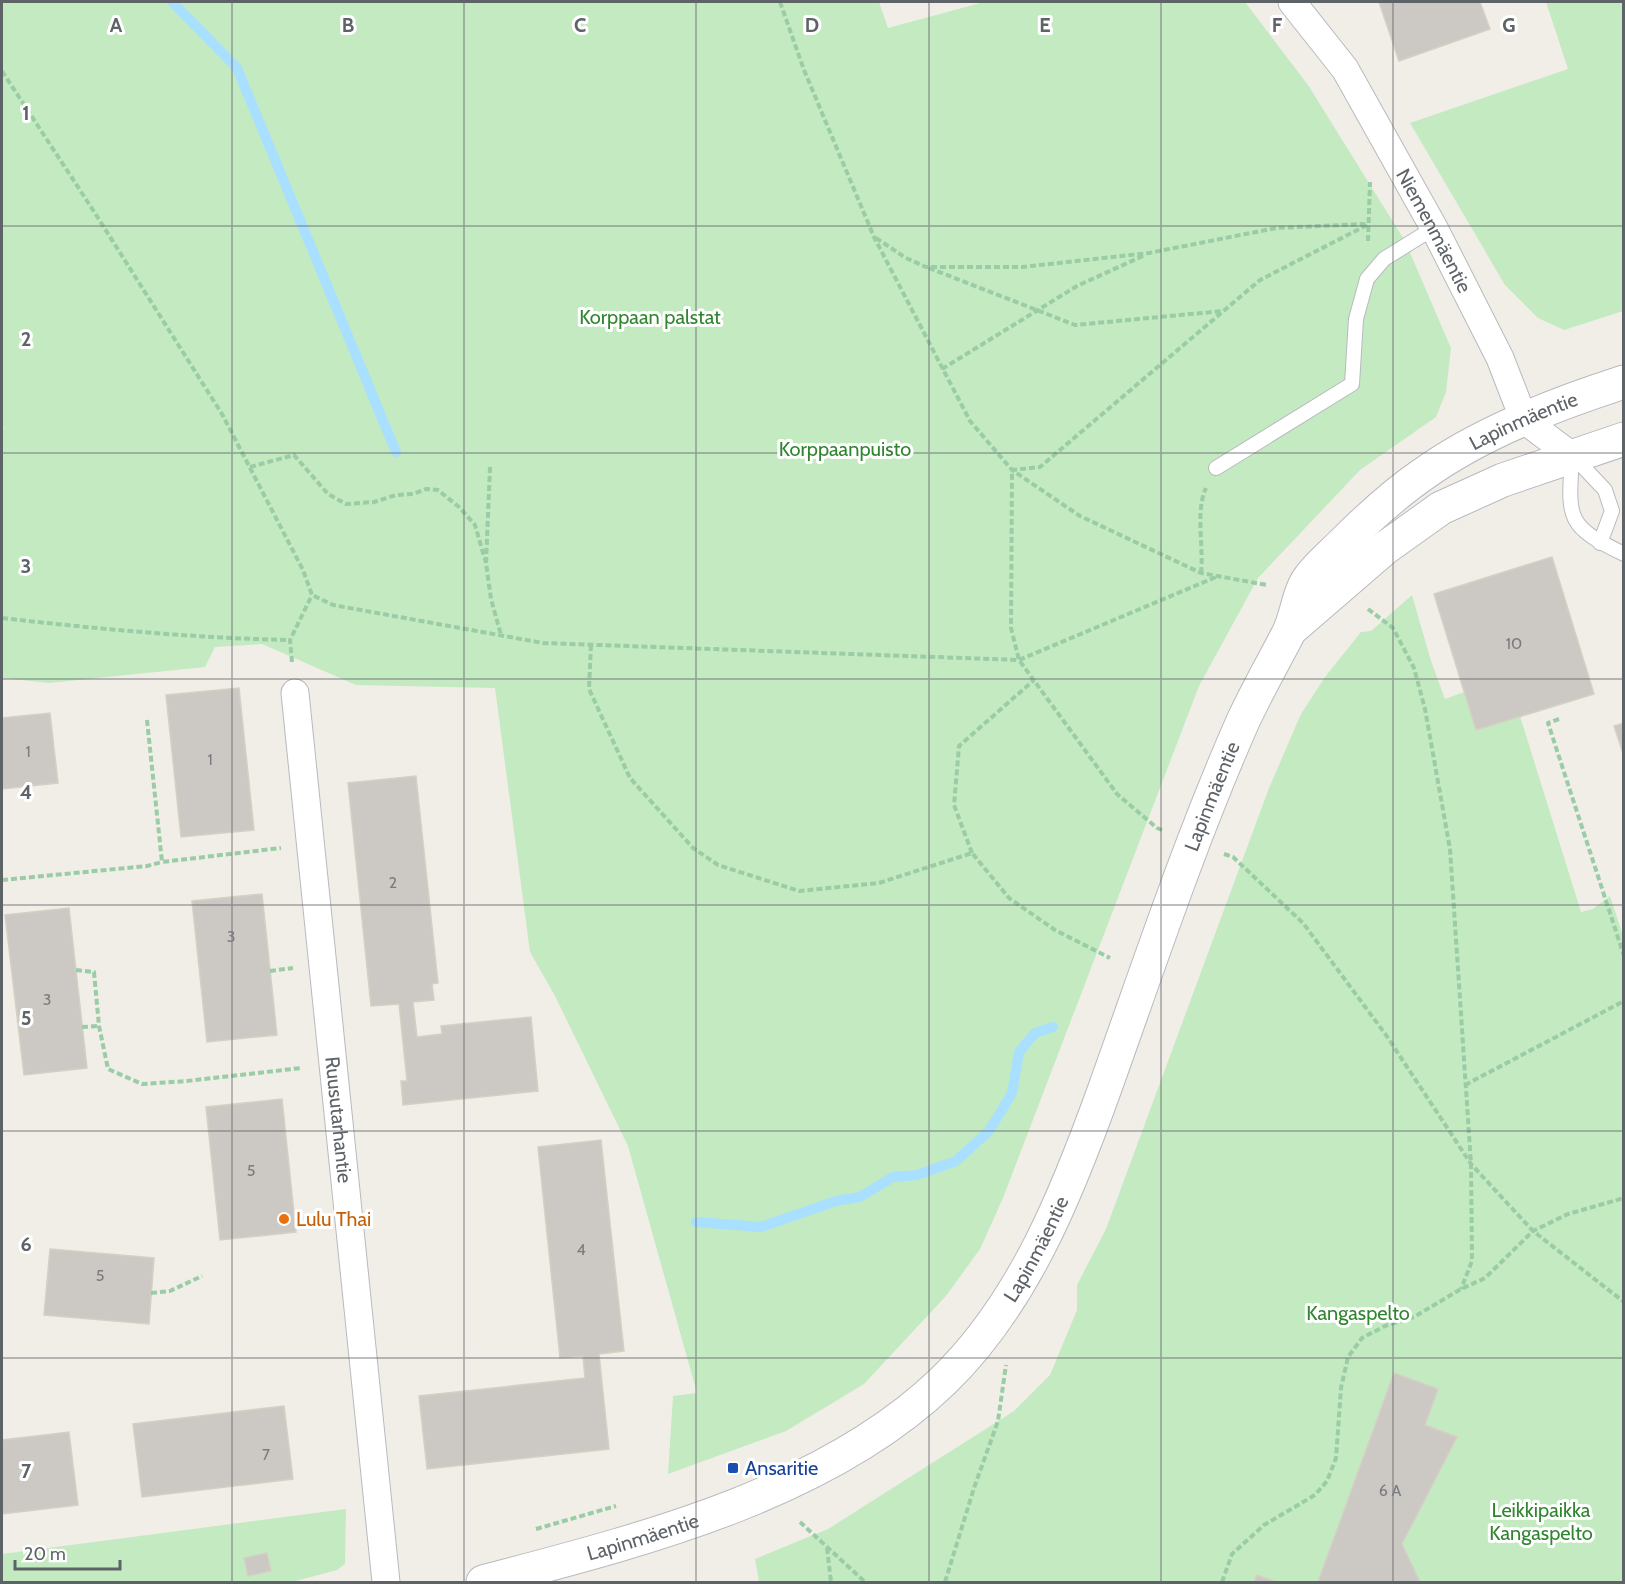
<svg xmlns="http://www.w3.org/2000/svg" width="1625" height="1584" viewBox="0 0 1625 1584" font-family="Cabin,sans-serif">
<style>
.green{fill:#c4eac2}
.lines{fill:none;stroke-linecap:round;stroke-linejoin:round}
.stream{stroke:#a9dfff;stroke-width:10}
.building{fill:#ccc9c4;stroke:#d6d0c4;stroke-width:1.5}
.service-casing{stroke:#b7babe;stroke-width:16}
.minor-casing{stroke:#b7babe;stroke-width:29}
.tertiary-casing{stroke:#b7babe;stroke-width:35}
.path{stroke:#9acca5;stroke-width:4;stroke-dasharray:6 3;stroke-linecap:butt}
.service{stroke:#fff;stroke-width:14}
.minor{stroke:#fff;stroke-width:27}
.tertiary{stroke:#fff;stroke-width:33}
.grid{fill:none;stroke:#5e6368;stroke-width:1.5;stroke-opacity:0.55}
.food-dot{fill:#e8710a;stroke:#fff;stroke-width:2}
.transit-dot{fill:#1a4fb4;stroke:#fff;stroke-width:2}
.labels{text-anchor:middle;stroke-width:6;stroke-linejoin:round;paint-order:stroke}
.number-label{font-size:16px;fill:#7a7c7f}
.street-label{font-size:20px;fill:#5e6368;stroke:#fff}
.park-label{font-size:20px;fill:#30852f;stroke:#fff}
.food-label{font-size:20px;fill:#c56008;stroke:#fff;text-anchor:start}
.transit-label{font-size:20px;fill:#164399;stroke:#fff;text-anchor:start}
.grid-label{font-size:20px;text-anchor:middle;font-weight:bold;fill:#5e6368;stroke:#fff;stroke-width:6;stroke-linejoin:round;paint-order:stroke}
</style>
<rect width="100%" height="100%" fill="#f1eee7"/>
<path class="green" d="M2,2H879L888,28L984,2H1245L1308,85L1405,241L1451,348L1446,392L1436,417L1360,470L1258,578L1199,686L1003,1198L980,1249L946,1296L864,1384L786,1431L668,1474L673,1396L697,1393L628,1146L555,996L530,952L495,688L356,685L262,644L215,647L205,667L49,683L2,678V431L4,429L2,424Z
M1546,2H1623V311L1564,330L1538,318L1505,285L1410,123L1568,69Z
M1412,595L1431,661L1445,699L1464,692L1476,730L1520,716L1581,912L1593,909L1610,896L1623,936V1582H759L755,1559L828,1529L1014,1411L1050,1375L1077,1310V1285L1106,1229L1269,788L1301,714L1325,677L1361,632L1371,631Z
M346,1509L345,1564L337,1570L292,1582H2V1554Z"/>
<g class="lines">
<path class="stream" d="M172,2L237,68L396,452
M696,1222L761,1227L836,1201L860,1197L893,1177L917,1175L956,1161L989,1131L1012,1093L1019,1052L1035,1033L1053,1027"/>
</g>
<path class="building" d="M1379,2H1480L1490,29L1399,61Z
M1552,557L1594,694L1476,730L1434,594Z
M239,688L254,830L181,837L166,695Z
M50,713L58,783L2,789V718Z
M1624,723V756L1614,726Z
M416,776L438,983L432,984L434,1000L413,1002L417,1037L442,1034L441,1026L531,1017L538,1091L403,1105L401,1081H407L399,1004L371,1006L348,783Z
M262,894L277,1035L207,1042L192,901Z
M69,908L87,1068L24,1075L5,915Z
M282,1099L296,1232L220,1240L206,1107Z
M601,1140L624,1351L599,1354L609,1449L427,1469L419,1396L585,1378L583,1356L560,1358L538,1147Z
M50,1249L154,1258L149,1324L44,1315Z
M1394,1373L1438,1389L1425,1425L1457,1437L1402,1544L1420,1582H1318Z
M284,1406L293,1479L142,1497L133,1424Z
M69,1432L78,1505L2,1514V1440Z
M267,1553L271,1571L248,1576L244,1558Z
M1257,1575L1274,1581L1273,1582H1254Z"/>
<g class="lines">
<g class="service-casing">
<path id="service" d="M1573,456L1605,490L1612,511L1600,543
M1572,458C1568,519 1566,526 1624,554
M1216,468L1352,384L1356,319L1367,279L1384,259L1434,228"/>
</g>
<g class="minor-casing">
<g id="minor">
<path id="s1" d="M1292,2L1345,69L1434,228L1500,358L1524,420L1572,456"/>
<path id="s2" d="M295,693L386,1582"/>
</g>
</g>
<g class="tertiary-casing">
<g id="tertiary">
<path d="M1290,630L1385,548L1441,508L1503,480L1624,439"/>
<path id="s3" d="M483,1582C638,1541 825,1495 943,1381C1024,1303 1068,1191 1105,1088C1149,965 1190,841 1243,721C1257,691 1273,663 1288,634C1297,617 1298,592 1310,577C1319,565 1331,555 1341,545C1366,520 1393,495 1422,475C1480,433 1556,404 1624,382"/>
</g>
</g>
<path class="path" d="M780,2L804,70L874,237L970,421L1012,470L1080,516L1201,573L1267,585
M2,71L93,210L222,414L303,570L312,595L333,605L543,643L1019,660L1216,577
M876,238L906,258L926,267H1022L1149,253L1276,228L1365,224
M1368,241L1370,182
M929,268L1075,325L1223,311
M942,369L1077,286L1145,255
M250,467L294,455L328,494L346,504L374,502L396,495L413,494L426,489L438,490L459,507L475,525L486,563
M490,467L486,563L491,599L501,635
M1201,573C1204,547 1195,511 1206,488
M1368,609L1393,628L1414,668L1425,709L1450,849L1471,1164L1472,1261L1461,1289
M2,618C98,629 194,638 290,640
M591,645L589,689L630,778L693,848L718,865L799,891L879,883L972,853L1009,898L1055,930L1110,958
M292,662L290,640L312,595
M1559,719L1548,723L1624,956
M147,720L162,862L281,848
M1162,830L1157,828L1117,794L1019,660L1011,628L1012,470L1040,467L1260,280L1369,224
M972,853L954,805L959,746L1034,680
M1224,854L1233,857L1303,923L1386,1035L1471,1164L1533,1231L1624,1302
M2,880L147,866L162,862
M76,970L94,972L99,1026L108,1069L142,1084L187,1081L301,1068
M270,971L293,968
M82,1027L99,1026
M1465,1085L1624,1001
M151,1293L170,1291L202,1276
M800,1522L865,1582
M536,1529L616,1506
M827,1548L831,1582
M945,1582L974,1488L998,1421L1006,1365
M1222,1582L1232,1554L1264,1525L1315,1495L1327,1481L1336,1458L1341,1388L1348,1357L1362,1338L1385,1326L1414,1317L1461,1289L1485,1278L1533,1231L1568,1214L1624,1198"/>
<use href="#service" class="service"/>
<use href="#minor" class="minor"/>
<use href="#tertiary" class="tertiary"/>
</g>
<path class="grid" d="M232,2V1582M464,2V1582M696,2V1582M929,2V1582M1161,2V1582M1393,2V1582M2,226H1624M2,453H1624M2,679H1624M2,905H1624M2,1131H1624M2,1358H1624"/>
<circle class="food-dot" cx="284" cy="1219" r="6"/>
<rect class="transit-dot" x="727" y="1462" width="12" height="12" rx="3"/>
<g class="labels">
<g class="number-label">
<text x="1514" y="649">10</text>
<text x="28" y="757">1</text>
<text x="210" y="765">1</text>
<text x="393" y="888">2</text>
<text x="231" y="942">3</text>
<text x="47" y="1005">3</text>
<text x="251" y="1176">5</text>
<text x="581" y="1255">4</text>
<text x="100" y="1281">5</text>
<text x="266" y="1460">7</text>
<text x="1390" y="1496">6 A</text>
</g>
<g class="street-label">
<text dy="7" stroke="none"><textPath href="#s1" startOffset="270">Niemenmäentie</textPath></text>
<text dy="7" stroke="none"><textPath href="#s3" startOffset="1664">Lapinmäentie</textPath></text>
<text dy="7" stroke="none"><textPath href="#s3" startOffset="1156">Lapinmäentie</textPath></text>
<text dy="7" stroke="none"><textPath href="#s2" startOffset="429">Ruusutarhantie</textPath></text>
<text dy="7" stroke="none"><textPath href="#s3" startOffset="670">Lapinmäentie</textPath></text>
<text dy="7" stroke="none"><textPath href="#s3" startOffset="166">Lapinmäentie</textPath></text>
</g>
<g class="park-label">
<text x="650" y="324">Korppaan palstat</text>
<text x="845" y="456">Korppaanpuisto</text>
<text x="1358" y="1320">Kangaspelto</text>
<text x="1541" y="1517">Leikkipaikka<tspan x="1541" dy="23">Kangaspelto</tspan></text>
</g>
<g class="food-label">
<text x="296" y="1226">Lulu Thai</text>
</g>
<g class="transit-label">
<text x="745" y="1475">Ansaritie</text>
</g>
</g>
<g class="grid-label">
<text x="116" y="32">A</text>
<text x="348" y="32">B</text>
<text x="580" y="32">C</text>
<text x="812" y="32">D</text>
<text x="1045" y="32">E</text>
<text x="1277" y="32">F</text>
<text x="1509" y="32">G</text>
<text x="26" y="120">1</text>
<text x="26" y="346">2</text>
<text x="26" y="573">3</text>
<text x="26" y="799">4</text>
<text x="26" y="1025">5</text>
<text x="26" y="1251">6</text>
<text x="26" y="1478">7</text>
</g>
<rect width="1625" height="1584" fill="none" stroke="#5e6368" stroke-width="6"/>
<path d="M15 1560v9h105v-9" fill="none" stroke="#5e6368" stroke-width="3"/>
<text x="24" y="1560" font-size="18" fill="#5e6368" stroke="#ffffff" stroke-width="4.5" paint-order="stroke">20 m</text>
</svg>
